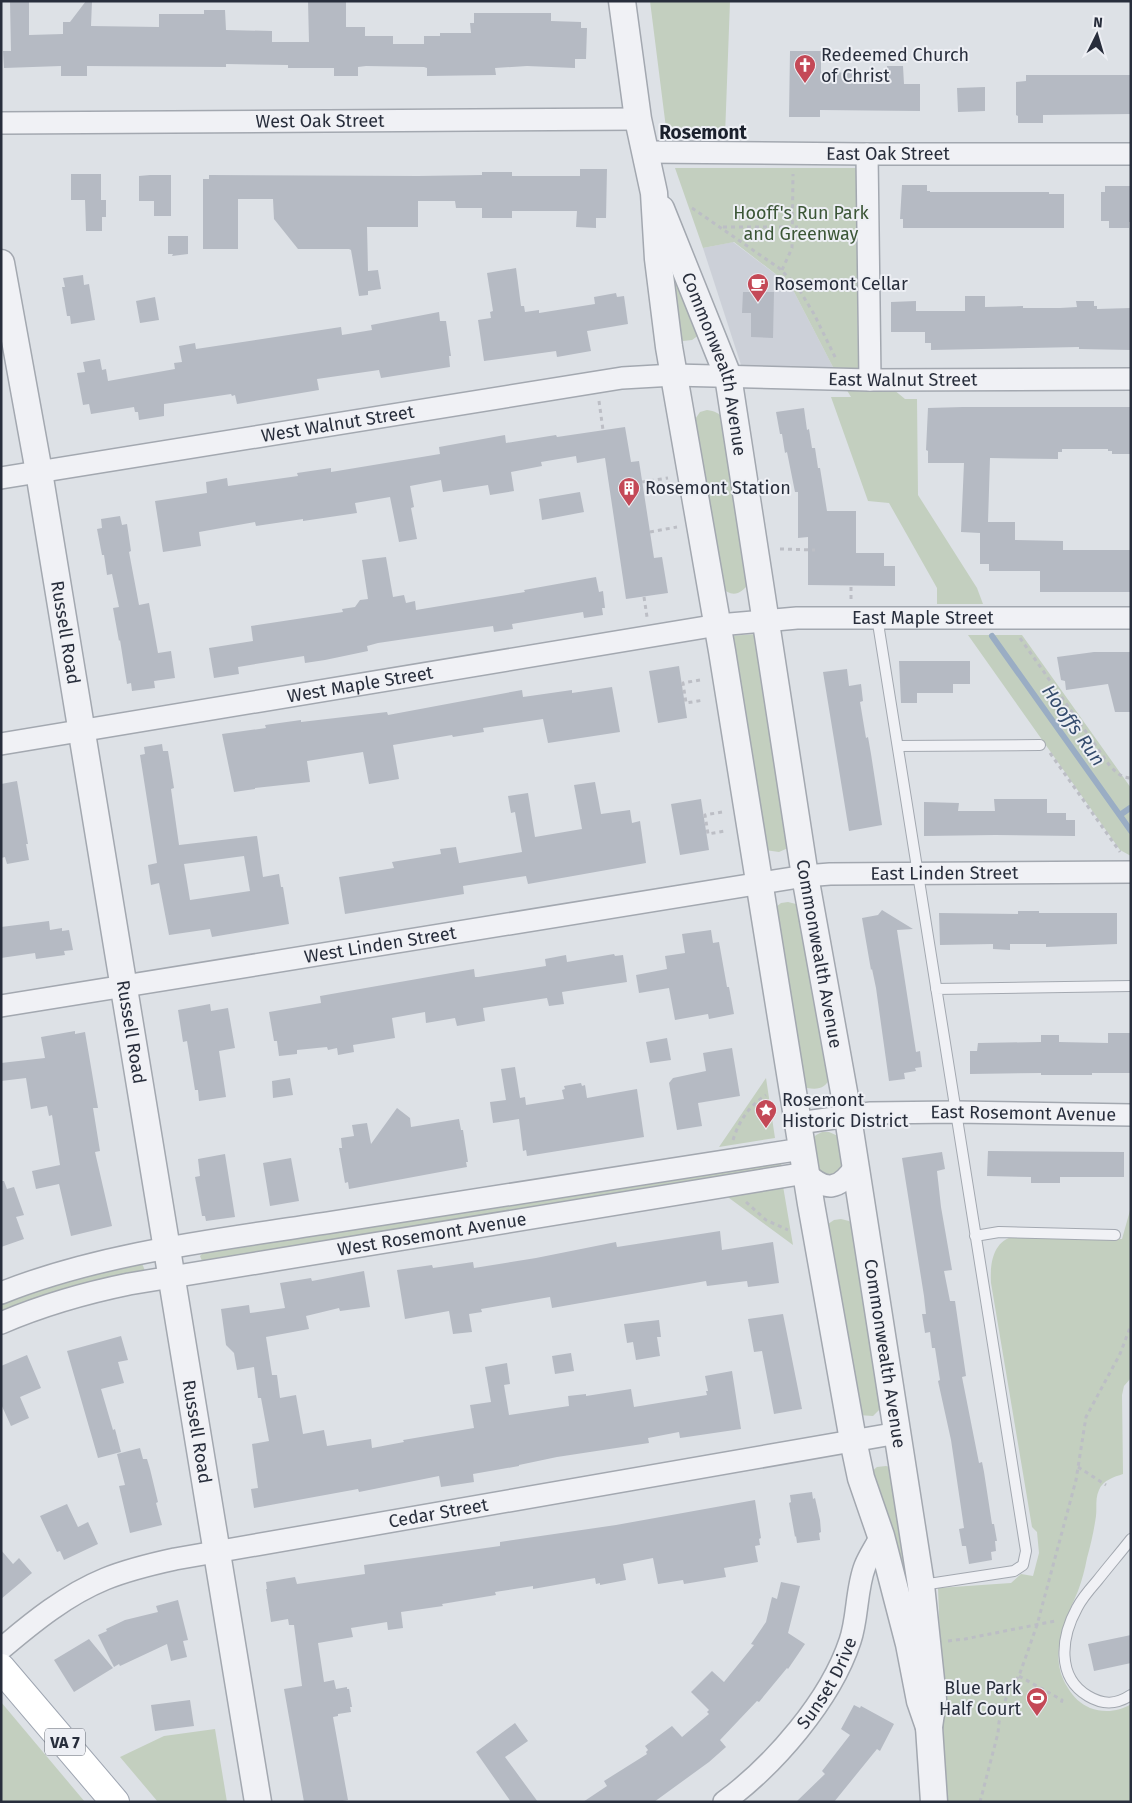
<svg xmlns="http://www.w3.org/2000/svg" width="1132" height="1803" viewBox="0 0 1132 1803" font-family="'Fira Sans',sans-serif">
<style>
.built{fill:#ccd0d8}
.green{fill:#c3cfbf}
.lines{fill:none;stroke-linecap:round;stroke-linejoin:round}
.stream{stroke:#9aadc4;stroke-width:6}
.building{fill:#b5bac3;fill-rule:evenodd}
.service-casing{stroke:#a3a8b0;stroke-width:12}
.minor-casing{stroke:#a3a8b0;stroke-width:24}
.tertiary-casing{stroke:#a3a8b0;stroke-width:29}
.primary-casing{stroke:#9ea5b1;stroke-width:30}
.path{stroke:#bcbec5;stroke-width:3;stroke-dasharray:4 4;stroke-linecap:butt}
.service{stroke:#f0f1f5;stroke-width:10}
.minor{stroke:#f0f1f5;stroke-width:21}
.tertiary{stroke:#f0f1f5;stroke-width:26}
.primary{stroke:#fff;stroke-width:28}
.labels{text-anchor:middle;stroke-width:4;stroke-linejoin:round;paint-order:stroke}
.shield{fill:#edeff4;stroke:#636873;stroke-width:1}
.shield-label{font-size:16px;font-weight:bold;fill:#282e3c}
.poi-label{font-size:18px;fill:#282e3c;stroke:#edeff4;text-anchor:start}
.street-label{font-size:18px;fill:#282e3c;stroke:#edeff4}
.park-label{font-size:18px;fill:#3b5636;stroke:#edeff4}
.neighbourhood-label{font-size:19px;font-weight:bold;fill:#1a202c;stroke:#edeff4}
.water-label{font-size:19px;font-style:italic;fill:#354c6d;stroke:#edeff4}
</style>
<rect width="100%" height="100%" fill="#dde1e6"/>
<path class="built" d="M733,242L791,286L834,369L742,368L703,248Z"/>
<path class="green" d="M650,1H730L725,136H667Z
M675,168H856L858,360L905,399H917L918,495L977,588L983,604H937V588L889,503L868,501L831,397H851L834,369L791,286L734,242L703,248Z
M676,283H682L699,335L692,340L683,341L679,337L671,286Z
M707,410C715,411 719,413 724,419L749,583C741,595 731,598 720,586L693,422L700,412Z
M757,634L788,848L779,852L765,850L729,636Z
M968,635H1022L1131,788V856L1120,850Z
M788,902L800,905L830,1077C826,1088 819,1090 807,1088L802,1083L776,907L781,903Z
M766,1078L775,1138L719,1147Z
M822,1132H829L838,1136L845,1161L840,1175L819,1177L811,1141L816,1135Z
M780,1158L782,1159L781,1167L205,1262L202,1261L200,1256L203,1253Z
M783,1186L793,1245L725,1195Z
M1131,1207V1378L1124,1386L1122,1395L1123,1474C1114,1477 1103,1480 1099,1490C1095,1498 1097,1508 1096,1516C1094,1530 1091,1544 1087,1558C1085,1569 1082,1580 1078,1591C1065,1622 1047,1656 1068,1688C1073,1697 1081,1704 1090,1708C1103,1713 1119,1712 1131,1704V1801L946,1802L938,1588L1011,1583L1021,1574L1033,1576L1039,1553L1037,1532L1032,1527L991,1283C990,1265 992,1244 1011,1237L1122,1239Z
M841,1219L849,1221L854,1226L883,1406L873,1416L858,1415L828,1224L834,1220Z
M142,1263L145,1271L1,1315V1300L43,1285Z
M886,1466L890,1467L913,1605L872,1471L877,1467Z
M1,1702L85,1802H1Z
M215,1729L227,1802H158L120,1757L164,1736Z"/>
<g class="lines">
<path class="stream" d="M992,636L1131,831
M1120,815L1130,808"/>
</g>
<path class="building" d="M10,1H29V35L63,34V22H70L86,1H92L91,26L159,27V14H204V10H225L226,30L272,31V42H309L308,1H346V27H365V36H393V44H424V36H440V33H471L470,23H474V13H551V21L581,22V28H587L586,59H575V68L527,66L495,68L496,75L427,76V68L424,67L366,66L358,67V76H334V68H288V65L226,64V67L87,66V76H61V66L4,68L3,51H11Z
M790,51H821V72L857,73V84H887V66H903L904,84H920V111L820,110V117H789Z
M1026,75H1131V114L1043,115V123H1018V116L1016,115V82L1026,81Z
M985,87V111L958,112L957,88Z
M580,169H607L606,218H596V228L576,227L577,211H512V218H482V208H456L455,201H418V227H367L368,271L378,270L381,289L368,291V295L359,296L351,250L349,249H298L274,219L273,199H238V249H203V179H209V175L418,176L482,175V172H512V176H580Z
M71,174H101V200H106V217H102V231H86L85,200H71Z
M150,175H171V216H154V201H139V176Z
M902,185H927V191H930V192H1049V194H1064V228H903V219H900Z
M1105,186H1131V222H1129V228H1109V221H1101V192H1105Z
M168,236H188V254L172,256L173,254H168Z
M516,268L521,306H524L525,312L539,310V313L595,304L594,297L616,293L617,297L624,296L628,324L587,331L591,351L557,357L556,351L484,361L478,320L491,318L490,312L493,311L487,273Z
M83,275L84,285L89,284L95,320L71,324L70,316H67L62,287H65L63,278Z
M743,292H774L773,338L751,337V313H742Z
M965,296H985V307L1023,306V308H1060L1077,307L1076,301H1094V306H1097V309L1131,308V350L1079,349V347L931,350V343H925V332H891V302L916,301V311H965Z
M155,297L159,320L140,323L136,301Z
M439,312L440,321H446L451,356H449L450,367L381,378L379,370L317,379L319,390L237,404L235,395L232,396L231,394L164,404V416L139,420L138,412H135L134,407L91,414L89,404L83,405L77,373L85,372L83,362L100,359L102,370L106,369L108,381L175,369L174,363L182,362L179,346L195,343L196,349L341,327L342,335L372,330L371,325Z
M963,407H1131V454H1112V451H1108V449H1062V452H1058V459L990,458L988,522H1015V540L1063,541V550H1131V592H1040V571H989V564H980V533L961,532L964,463H928V451L926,450L928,408Z
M804,408L807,430L809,429L812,448H815L818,468H820L827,511H856V553H884V566H895V586L808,585V537L798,538V492H795L787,452L785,453L782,434H780L776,412Z
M625,427L631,462L639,461L654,558L662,557L668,593L626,599L605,458L577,463L576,456L541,462L542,466L511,472L514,491L490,495L488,485L443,492L441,480L410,486L414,507L411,508L417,539L399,542L390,497L355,503L357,513L303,521V519L256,526L255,522L199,532L201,546L163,552L155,501L207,493L206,482L227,478L228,486L298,476L297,473L331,468V472L440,454L439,447L505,435L506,443L556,435L557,437Z
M580,492L584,512L542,520L539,499Z
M120,516L122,525L127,524L131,551L129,552L139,605L149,603L158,653L171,651L175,678L154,681L155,688L132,691L131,683L127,684L120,640L119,641L113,608L119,607L112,574L107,575L104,555H102L97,529L102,528L101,519Z
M386,557L393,597L404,595L406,603L415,601L416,610L525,592L524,590L596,577L599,592L603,591L605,608H602L603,615L584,618L583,612L512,624L513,629L494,632L493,626L486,627L378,643L367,646L368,651L325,660L305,663L304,656L238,667L239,674L214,678L209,648L253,641L251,626L343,612L342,609L355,607L360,600L368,599L362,560Z
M1094,652H1131V712H1115L1108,684L1066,690L1065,681L1061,680L1057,657Z
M899,661H970V684H953V693H917V703H901Z
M679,666L687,718L658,723L649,671Z
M847,669L849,686L861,684L863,701L860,702L866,738L868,737L871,754L882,825L849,831L823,672Z
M612,687L620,732L548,743L543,719L483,728L484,732L453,737L452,735L393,745L399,779L369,784L363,752L307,761L310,782L255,788V789L234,792L222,734L266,728L265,725L301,720V722L387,712L388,715L522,690L523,697L572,690V693Z
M162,744L163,751H168L174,788L171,789L179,845L257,836L263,877L279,874L281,887H283L289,924L212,937L210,929L169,935L159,883L151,885L148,865L157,863L140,755L145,754L144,747ZM244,856L250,891L190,900L184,864Z
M17,781L28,844H26L29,860L7,864L5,857L1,858V784Z
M595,782L601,814L630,810L632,823L640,821L646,863L528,884L526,876L463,886L464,894L345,914L339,877L394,868L392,862L441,854L440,849L456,847L459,863L522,852L515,812L511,813L508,796L528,793L535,837L582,829L574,785Z
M701,799L709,850L680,855L671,804Z
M994,799H1047V813H1066V820H1075V836L995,835L924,836V802L959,803L958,811H995Z
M882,910L913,929L897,930L916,1052L920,1051L922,1067L915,1068L916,1071L904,1073L905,1079L889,1081L876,988L872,969L871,970L862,918L878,915Z
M1018,911H1039V913H1117V944L1046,947V944H1010V950L993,949V944L940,945L939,913L1018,914Z
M49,921L50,930L62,928V931L69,930L73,950L64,951L65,955L36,959L35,953L1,958V927Z
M711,930L713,943L719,942L727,987H729L734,1014L709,1019L708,1014L675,1020L669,988L639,993L636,975L667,969L665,956L685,953L682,934Z
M614,954L615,956L623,955L627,982L562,992L564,1004L549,1006L547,998L483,1008L485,1021L457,1026L455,1018L426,1023L425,1012L392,1018L395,1038L353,1045L354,1052L338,1055L337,1048L328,1050L327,1047L297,1050V1054L279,1056L277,1041H274L269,1012L321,1003L320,996L474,969L475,977H478L546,966L545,959L566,955L567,962Z
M210,1004L211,1011L228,1008L235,1048L219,1051L226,1097L199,1101L198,1090H195L187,1041L183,1042L178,1010Z
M75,1031V1034L85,1032L98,1108H93L100,1151L95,1152L112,1226L71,1236L59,1184L36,1189L32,1171L60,1165L52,1115L49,1116L47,1106L31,1109L26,1078L1,1081V1063L45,1058L41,1037Z
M1108,1033H1131V1073H1092V1075H1041V1073L970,1074V1051H977L978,1043L1041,1042V1035H1059V1042L1108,1043Z
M667,1038L671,1060L650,1063L646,1042Z
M732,1048L740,1096L698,1103L702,1126L677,1130L669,1083L673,1078L706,1071L703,1053Z
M515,1067L520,1098L525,1097L526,1105L564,1099L562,1090L565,1089L564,1086L581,1083L582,1086L585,1085L587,1098L637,1089L644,1137L527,1156L526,1150L523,1151L519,1119L493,1123L490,1102L506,1100L501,1069Z
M290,1078L293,1095L273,1098L272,1081Z
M397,1108L410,1118L411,1127L459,1119L461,1130H463L468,1162H466L467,1167L349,1189L348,1182L345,1183L339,1148H342L341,1138L354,1136L352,1125L367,1123L371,1144Z
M988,1151L1124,1152V1177H1060V1183H1031V1177L987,1176Z
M942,1152L945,1169L937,1171L941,1207L952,1270L944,1271L950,1301H955L966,1376L962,1377L979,1463L982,1462L984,1472L992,1524H994L997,1541H995L996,1551L991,1552L992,1560L969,1564L966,1546H962L959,1529L964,1528L951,1440L938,1381L940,1380L935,1348H932L930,1332L925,1333L922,1314H926L924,1296L902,1158Z
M225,1154L235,1217L206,1221L205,1216H202L195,1177L200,1176L198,1159Z
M291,1158L299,1201L270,1206L263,1163Z
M1,1181H4L7,1189L14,1187L24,1215L16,1217L24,1239L1,1247Z
M720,1231L722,1250L773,1242L779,1283L748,1287L747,1281L707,1286L706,1281L552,1308L550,1297L481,1309L482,1312L469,1314L472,1332L453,1334L449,1311L405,1319L397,1270L432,1265L433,1268L473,1262L474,1268L536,1258L616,1242L617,1247Z
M364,1271L370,1307L340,1311L339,1308L306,1316L309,1329L266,1337L272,1375H277L280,1398L296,1395L303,1434L324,1430L327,1446L371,1439L372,1448L404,1442L403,1440L474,1428L470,1405L491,1402L485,1367L507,1363L510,1384L504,1385L509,1415L569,1406L568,1396L586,1394V1396L631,1389L634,1407L707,1395L706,1391H708L705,1376L732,1371L741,1429L680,1438L679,1432L648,1438L649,1443L557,1457L519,1465V1466L473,1474L474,1482L441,1487L439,1476L359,1492L358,1489L254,1508L251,1489L258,1488L252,1444L269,1441L261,1398H258L254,1367L237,1370L234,1353L226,1345L221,1309L249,1305L250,1313L285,1308L280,1283L311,1278L312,1281Z
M783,1314L802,1409L774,1414L762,1351L754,1352L748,1319Z
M659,1320L661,1337H657L660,1356L636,1360L633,1342L627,1343L624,1324Z
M121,1336L128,1360L118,1362L124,1383L101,1389L113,1430L115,1429L121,1452L98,1458L67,1351Z
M571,1353L574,1371L555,1374L552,1356Z
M27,1355L41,1388L20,1397L29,1418L11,1426L1,1404V1366Z
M140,1448L143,1459H147L150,1469L158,1502L156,1503L162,1525L130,1533L119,1486L125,1485L117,1454Z
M812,1492L813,1499L815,1498L820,1520L821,1532L819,1533L820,1540L797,1543L796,1536L795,1537L789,1503L791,1502L790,1495Z
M755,1500L761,1538L759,1539L760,1545L755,1546L758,1562L724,1568L726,1577L684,1584L683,1580L658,1584L653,1558L623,1564L626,1580L600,1585V1583L596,1584L595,1578L533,1589V1586L495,1592L496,1595L442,1604L443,1606L401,1612L403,1628L388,1630L387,1622L351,1628L353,1637L318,1643L324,1682L334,1680L336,1689L347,1687V1689H349L352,1707H350L351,1712L338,1714V1716L333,1717L348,1800L337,1802H304L284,1689L302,1686L294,1625H289L288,1619L271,1622L266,1589H267L266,1582L295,1577L297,1584L365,1574L364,1565L500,1546V1542L616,1525Z
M67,1504L78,1527L88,1522L98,1544L64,1560L60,1551L57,1552L40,1516Z
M1,1550L13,1564L19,1558L32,1573L1,1599Z
M781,1582L800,1586L788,1633L805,1644L788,1669L787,1668L759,1702L757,1701L720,1740L726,1747L709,1762L654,1802H583L607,1786L604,1781L647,1754L646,1752L648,1750L645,1746L672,1726L682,1737L709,1714L707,1712L709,1710L691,1692L712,1671L724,1682L754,1645L751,1644L766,1622L772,1597L777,1599Z
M178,1600L188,1640L183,1641L187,1657L171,1661L167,1644L120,1666L119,1664L114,1667L98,1635L107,1631L106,1629L125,1620L158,1612L156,1606Z
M1131,1635V1663L1094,1671L1088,1644Z
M89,1639L113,1668L74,1692L54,1660Z
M190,1700L194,1726L155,1731L151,1705Z
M854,1705L860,1708L861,1706L894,1724L880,1751L877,1749L834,1802H796L825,1774L822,1771L850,1735L841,1729Z
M515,1723L528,1741L505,1757L538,1802H511L476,1752Z"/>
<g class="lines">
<g class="service-casing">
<path id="service" d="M877,617L1026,1551L1023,1565L1014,1571L922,1585
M898,746L1040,745
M936,989L1131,986
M975,1236L999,1232L1115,1235
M1131,1539C1120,1553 1108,1567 1097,1581C1090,1589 1082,1598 1077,1608C1061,1637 1056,1677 1088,1696C1103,1705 1116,1705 1131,1695"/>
</g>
<g class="minor-casing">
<g id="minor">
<path id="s1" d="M1,123L638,119"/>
<path id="s2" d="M646,152L867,154H1131"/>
<path d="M867,154L870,380"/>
<path id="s3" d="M1,478L622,378L674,375L870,380L1131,379"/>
<path id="s4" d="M1,744L718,625L797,618H1131"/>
<path id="s5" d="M1,1006L805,876L830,874L1131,872"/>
<path id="s6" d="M798,1123L871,1113L955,1112L1131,1115"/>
<path d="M1,1293C103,1252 224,1239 333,1222C489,1197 645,1172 802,1149"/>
<path id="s7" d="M1,1323C43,1305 85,1293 129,1284L806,1173C826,1192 839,1190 855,1167"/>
<path id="s8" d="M1,1649C33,1622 66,1595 105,1579C127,1570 152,1564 175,1559L898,1433"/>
<path id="s9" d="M724,1802C774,1765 830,1701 850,1641C858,1618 856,1589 865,1566C869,1556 876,1546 881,1536"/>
</g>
</g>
<g class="tertiary-casing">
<g id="tertiary">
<path d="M622,1L638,119L654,193L658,259L669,347L722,651L811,1204L853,1440L861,1478L881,1536L909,1644L920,1701L929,1727"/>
<path id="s10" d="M661,209L728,376L805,876L844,1092L921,1585L933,1699L929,1727L934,1802"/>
<path id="s11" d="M1,263L39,472L258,1802"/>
</g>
</g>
<g class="primary-casing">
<path id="primary" d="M1,1668L115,1802"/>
</g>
<path class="path" d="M692,208L779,268L797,286L814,314L836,359
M723,227H798
M782,270L792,248L793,174
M599,401L603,430
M642,482L668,478
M650,532L677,527
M780,549L815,550
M644,597L647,617
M851,599V585
M1020,638L1110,766C1116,772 1121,778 1131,778
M700,680L683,683L686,703L704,700
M1050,753L1120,852
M722,812L705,815L708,834L725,831
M733,1140C739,1121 749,1106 766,1095
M746,1202L766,1220L788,1230
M1078,1467L1106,1485
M948,1641L965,1639L1055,1621
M1019,1676L1062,1700L1061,1704
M980,1802L998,1733L999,1722L1009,1688L1019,1676L1037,1625L1076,1480L1086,1417L1120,1354L1131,1325"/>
<use href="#service" class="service"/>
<use href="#minor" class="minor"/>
<use href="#tertiary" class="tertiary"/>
<use href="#primary" class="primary"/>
</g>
<defs>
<g id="church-pin" transform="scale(1.125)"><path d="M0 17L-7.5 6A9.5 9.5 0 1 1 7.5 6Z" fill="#c44957" stroke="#edeff4"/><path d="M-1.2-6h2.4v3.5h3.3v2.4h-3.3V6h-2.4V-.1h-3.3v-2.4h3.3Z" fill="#fff"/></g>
<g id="cafe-pin" transform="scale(1.125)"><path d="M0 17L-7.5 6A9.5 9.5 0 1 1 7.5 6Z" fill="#c44957" stroke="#edeff4"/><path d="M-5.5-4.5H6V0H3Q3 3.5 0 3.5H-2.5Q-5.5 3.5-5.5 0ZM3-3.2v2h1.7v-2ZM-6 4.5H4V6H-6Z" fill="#fff"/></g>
<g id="building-pin" transform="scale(1.125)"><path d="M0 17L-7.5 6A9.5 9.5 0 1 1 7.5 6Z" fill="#c44957" stroke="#edeff4"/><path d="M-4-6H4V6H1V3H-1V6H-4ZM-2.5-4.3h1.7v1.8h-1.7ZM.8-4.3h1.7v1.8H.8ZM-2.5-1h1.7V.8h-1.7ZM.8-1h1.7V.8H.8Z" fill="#fff"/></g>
<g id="sight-pin" transform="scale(1.125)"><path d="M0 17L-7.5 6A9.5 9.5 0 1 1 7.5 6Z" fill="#c44957" stroke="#edeff4"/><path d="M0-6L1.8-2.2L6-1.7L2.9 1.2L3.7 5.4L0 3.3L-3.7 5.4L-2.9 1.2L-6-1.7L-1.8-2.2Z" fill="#fff"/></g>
<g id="stadium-pin" transform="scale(1.125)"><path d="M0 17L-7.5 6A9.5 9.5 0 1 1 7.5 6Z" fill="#c44957" stroke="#edeff4"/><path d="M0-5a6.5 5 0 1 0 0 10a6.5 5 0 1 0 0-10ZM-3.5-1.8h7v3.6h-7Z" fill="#fff"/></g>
</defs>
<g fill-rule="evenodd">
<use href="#church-pin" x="805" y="65"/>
<use href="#cafe-pin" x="758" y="284"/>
<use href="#building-pin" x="629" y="488"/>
<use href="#sight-pin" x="766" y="1110"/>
<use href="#stadium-pin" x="1037" y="1698"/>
</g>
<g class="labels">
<rect class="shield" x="45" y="1728.5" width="40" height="27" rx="4"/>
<g class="shield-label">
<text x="65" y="1748">VA 7</text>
</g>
<g class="poi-label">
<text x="821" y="61">Redeemed Church<tspan x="821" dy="21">of Christ</tspan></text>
<text x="774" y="290">Rosemont Cellar</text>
<text x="645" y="494">Rosemont Station</text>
<text x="782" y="1106">Rosemont<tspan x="782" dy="21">Historic District</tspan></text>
<text x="1021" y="1694" text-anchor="end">Blue Park<tspan x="1021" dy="21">Half Court</tspan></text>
</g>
<g class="street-label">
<text dy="6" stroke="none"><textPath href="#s1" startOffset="319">West Oak Street</textPath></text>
<text dy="6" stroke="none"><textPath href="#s2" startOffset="242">East Oak Street</textPath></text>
<text dy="6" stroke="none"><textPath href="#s10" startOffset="165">Commonwealth Avenue</textPath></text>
<text dy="6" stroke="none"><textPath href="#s3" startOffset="910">East Walnut Street</textPath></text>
<text dy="6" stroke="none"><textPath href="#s3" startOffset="341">West Walnut Street</textPath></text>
<text dy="6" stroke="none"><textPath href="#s4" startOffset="932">East Maple Street</textPath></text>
<text dy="6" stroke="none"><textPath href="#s11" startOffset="375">Russell Road</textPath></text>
<text dy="6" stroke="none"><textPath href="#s4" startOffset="364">West Maple Street</textPath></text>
<text dy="6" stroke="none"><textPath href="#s5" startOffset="954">East Linden Street</textPath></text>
<text dy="6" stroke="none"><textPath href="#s5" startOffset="384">West Linden Street</textPath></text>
<text dy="6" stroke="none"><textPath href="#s10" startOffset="765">Commonwealth Avenue</textPath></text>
<text dy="6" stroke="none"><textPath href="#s11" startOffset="780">Russell Road</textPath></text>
<text dy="6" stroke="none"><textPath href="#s6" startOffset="226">East Rosemont Avenue</textPath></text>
<text dy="6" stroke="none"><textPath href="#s7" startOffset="441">West Rosemont Avenue</textPath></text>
<text dy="6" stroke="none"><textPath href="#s10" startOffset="1170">Commonwealth Avenue</textPath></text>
<text dy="6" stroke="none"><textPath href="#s11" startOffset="1185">Russell Road</textPath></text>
<text dy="6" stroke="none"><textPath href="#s8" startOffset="466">Cedar Street</textPath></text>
<text dy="6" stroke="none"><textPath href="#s9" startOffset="159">Sunset Drive</textPath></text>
</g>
<g class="park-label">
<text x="801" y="219">Hooff's Run Park<tspan x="801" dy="21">and Greenway</tspan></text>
</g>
<g class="neighbourhood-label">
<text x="703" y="139">Rosemont</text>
</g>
<g class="water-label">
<text transform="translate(1074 725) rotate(55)" y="7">Hooffs Run</text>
</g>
</g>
<rect width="1132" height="1803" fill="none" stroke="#282e3c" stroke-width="5"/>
<g transform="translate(1097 35) rotate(5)" stroke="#edeff4" stroke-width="4" paint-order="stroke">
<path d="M0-4L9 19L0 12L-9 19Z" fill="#282e3c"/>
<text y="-8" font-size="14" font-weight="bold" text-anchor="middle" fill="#282e3c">N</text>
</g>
</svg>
